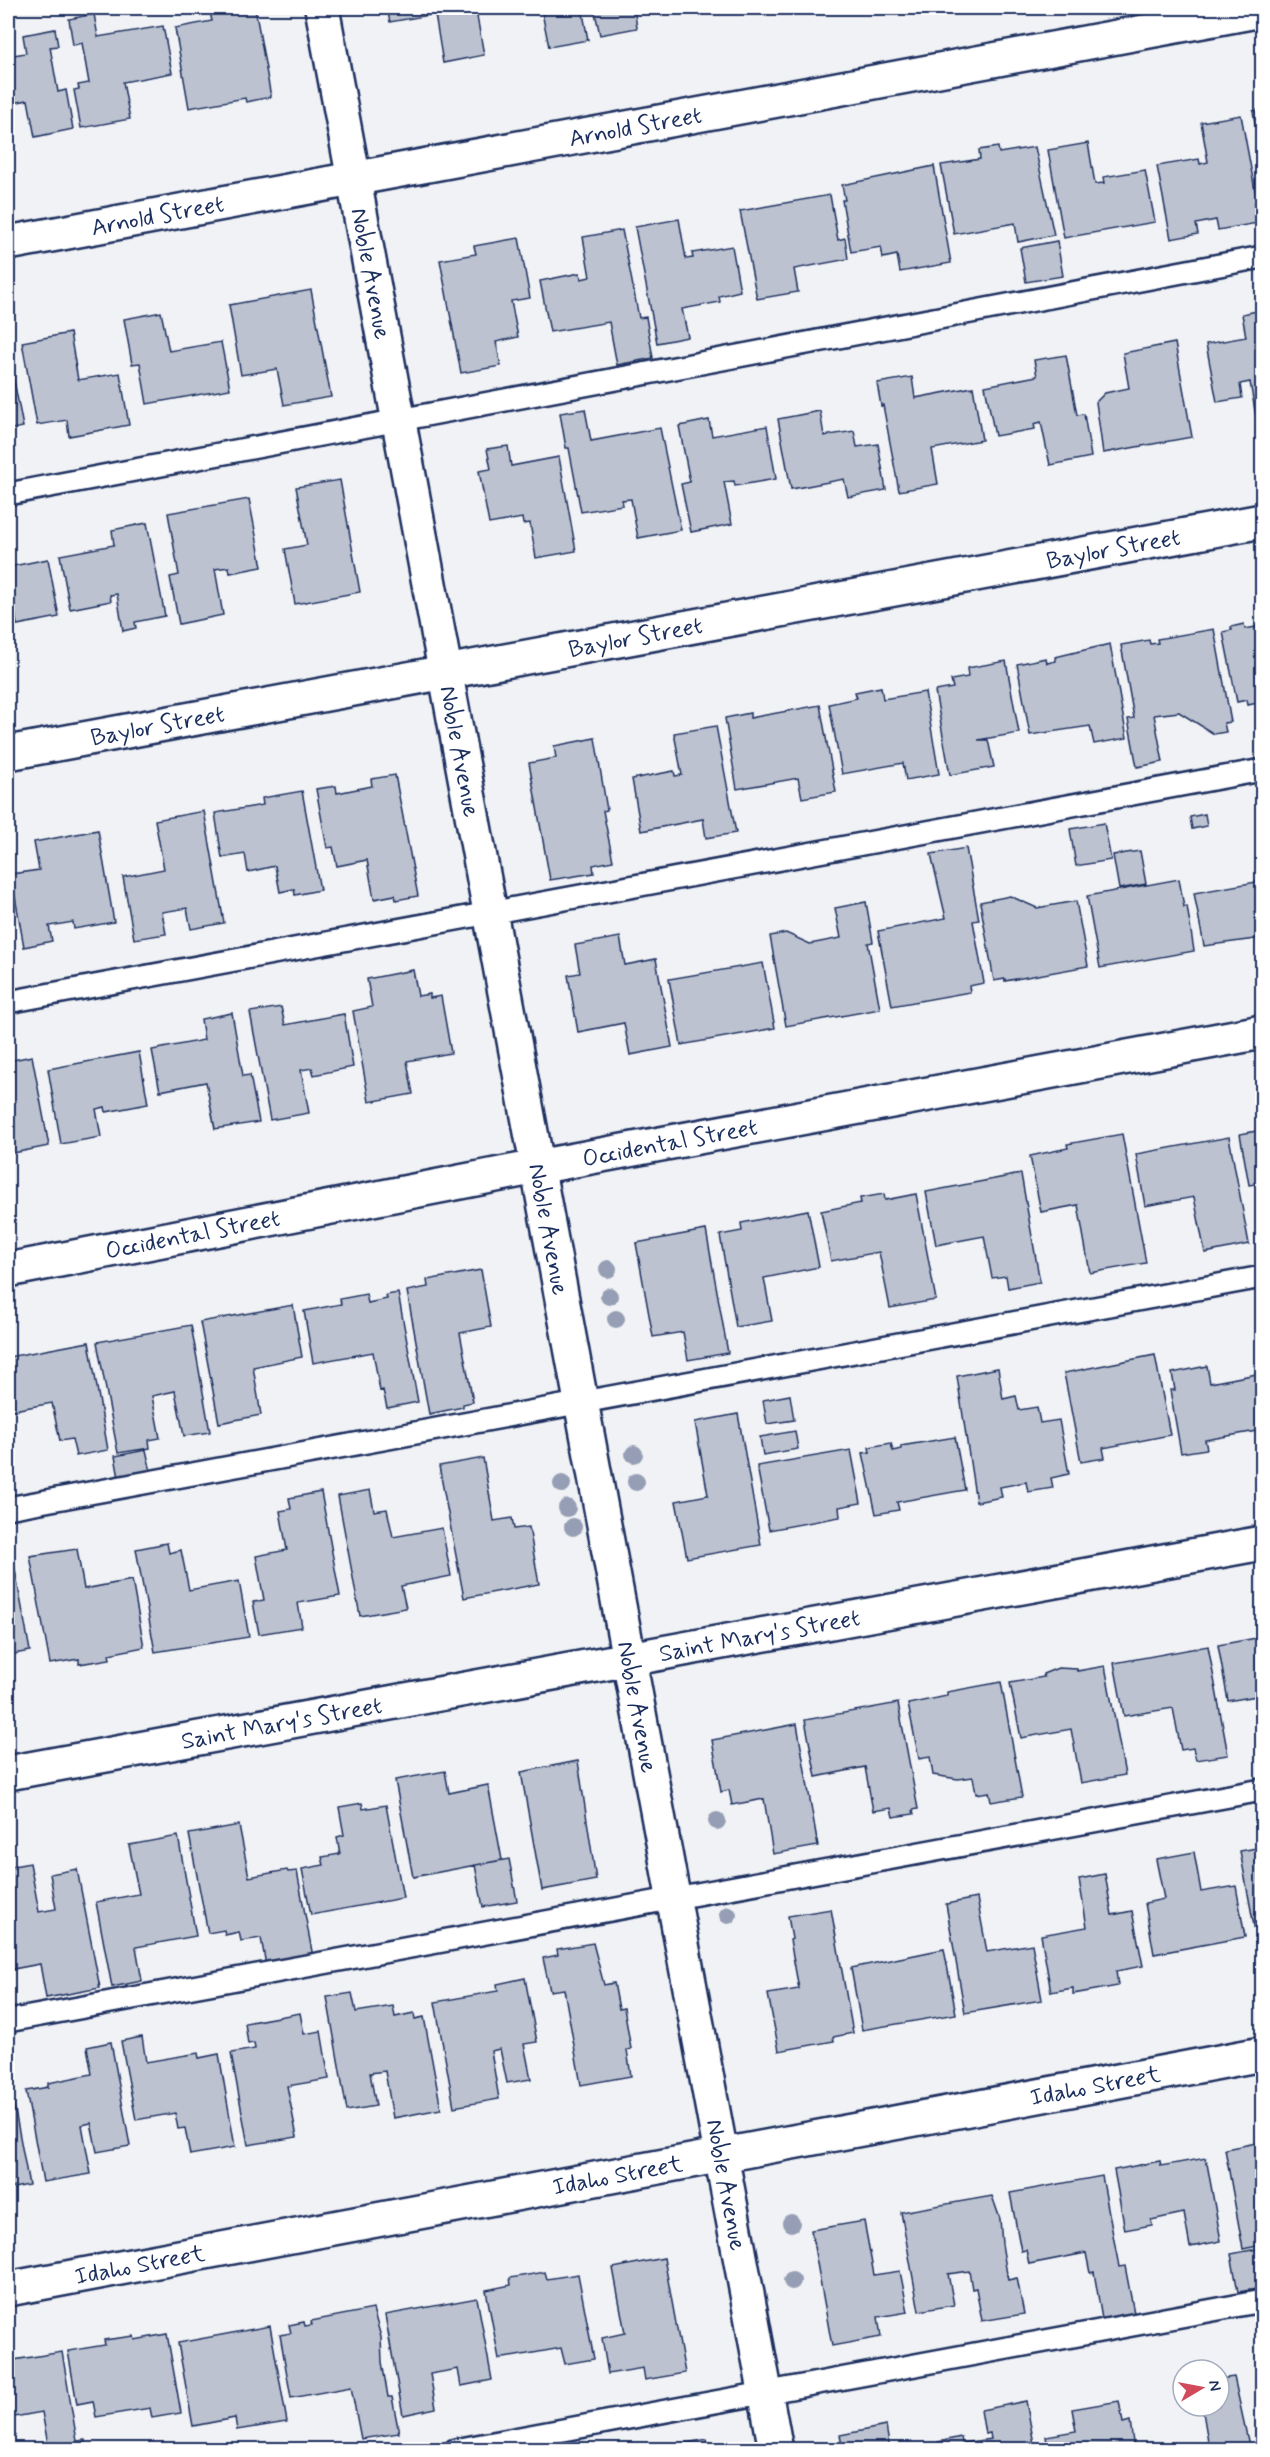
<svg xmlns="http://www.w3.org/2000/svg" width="1270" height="2457" viewBox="0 0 1270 2457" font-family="Mynerve,sans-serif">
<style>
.building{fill:#bcc2d0;stroke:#1b2f5e;stroke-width:1.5}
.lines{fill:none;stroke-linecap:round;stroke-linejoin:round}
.service-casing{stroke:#1b2f5e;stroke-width:26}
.minor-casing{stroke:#1b2f5e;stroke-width:38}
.service{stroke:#fff;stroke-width:21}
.minor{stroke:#fff;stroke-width:33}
.tree{fill:#959eb4}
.labels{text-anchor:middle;stroke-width:6;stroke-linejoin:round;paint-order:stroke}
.street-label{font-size:24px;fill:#1b2f5e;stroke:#fff}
</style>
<rect width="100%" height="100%" fill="#f1f2f5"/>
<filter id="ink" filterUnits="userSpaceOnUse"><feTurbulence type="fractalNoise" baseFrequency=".0167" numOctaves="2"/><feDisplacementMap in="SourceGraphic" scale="12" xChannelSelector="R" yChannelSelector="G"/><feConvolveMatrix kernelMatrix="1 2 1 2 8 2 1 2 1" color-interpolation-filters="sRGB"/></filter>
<g filter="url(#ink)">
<path class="building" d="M209,8H255L271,97L246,102L245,98L189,108L175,28L212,21Z
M387,8H469L470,12L476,11L484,55L443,63L435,14L390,22Z
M541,8H582L588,40L549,47Z
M594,8H634L637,28L600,35Z
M94,14L98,37L163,26L172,73L123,82L130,119L81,128L74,90L79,89L78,85L89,83L82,43L73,45L69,19Z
M55,29L58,46L50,47L58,92L66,90L73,129L35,137L28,100L8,104V56L26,53L23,35Z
M1262,109V165L1253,111Z
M1241,115L1257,201L1255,202L1258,223L1218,230L1216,220L1196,224L1198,234L1171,239L1157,166L1199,159L1200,164L1208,162L1201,122Z
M1088,143L1095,184L1104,183L1103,177L1145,170L1155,222L1064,238L1048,150Z
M998,147L999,153L1035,147L1054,235L1018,242L1015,223L954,234L941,165L980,159L979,150Z
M934,166L951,263L900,272L897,255L883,258L881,247L851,252L842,200H845L842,185Z
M830,195L838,240L845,238L848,259L794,269L798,292L757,299L740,211Z
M679,219L686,259L693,258L692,253L732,246L740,291L719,296L720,302L682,309L688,337L657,343L635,227Z
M622,230L639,318L646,317L653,358L617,365L609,322L550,332L540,281L580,273L581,279L590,277L583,237Z
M519,238L530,298L511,301L518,337L496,342L501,366L461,373L440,260L476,254L474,246Z
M1057,241L1063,276L1026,282L1020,248Z
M311,290L331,397L284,405L277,369L241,375L229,305Z
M1262,310V427L1258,428L1250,382L1240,384L1242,398L1217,402L1206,344L1246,337L1242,314Z
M161,312L169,351L221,342L230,389L147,404L140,363L132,364L124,319Z
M70,333L78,380L120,373L129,425L69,436L67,420L37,425L22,342Z
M1175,343L1192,437L1103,453L1096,402L1105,393L1129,388L1123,353Z
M1066,355L1077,415L1084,414L1091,457L1050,465L1041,422L1034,424L1035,429L995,436L985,386L1037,376L1034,360Z
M13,375L23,427L8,430V376Z
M912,377L915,398L973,387L982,440L932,449L938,484L899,491L883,405L881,406L877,383Z
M585,409L591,441L660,428L681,530L638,538L631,499L622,500L623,505L581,512L569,448H566L560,413Z
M820,411L824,436L854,431L857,447L878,444L886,490L848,497L844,479L791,489L778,419Z
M709,420L712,436L767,426L776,479L735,486L734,481L724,482L732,524L691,532L681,484L690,482L679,426Z
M508,446L511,466L559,457L576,551L536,558L530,523L523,524L522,518L489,524L479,471L491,469L487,449Z
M340,480L360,592L295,604L285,549L307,545L296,487Z
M249,499L262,567L230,573L229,567L215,569L223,615L179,624L170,577L179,575L168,513Z
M147,523L165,616L135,622L136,628L123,631L117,594L110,595L111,601L70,609L60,555L114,545L112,530Z
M48,559L59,617L17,625L15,612L8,614V567Z
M1244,624L1245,629L1262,626V702L1248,705L1247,700L1237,702L1223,632L1232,630L1231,627Z
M1214,629L1231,722L1224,723L1226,732L1214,734L1179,712L1154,715L1163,762L1137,767L1128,719L1134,718L1121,645L1149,640L1150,644L1158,643L1157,639Z
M1110,644L1127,738L1094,744L1090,726L1030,735L1017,664L1046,658L1047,663L1056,661L1055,657Z
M1006,661L1019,733L978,740H988L994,767L950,775L935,691L953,688L951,680L968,677L967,668Z
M881,687L883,699L925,692L939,774L906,780L903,763L842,774L829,704L857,698L855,692Z
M820,705L836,792L802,798L798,778L737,789L725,718L750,713V718Z
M716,726L736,833L706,838L703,819L641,831L632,779L674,771L675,776L682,775L674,733Z
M595,738L607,810L603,811L613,861L593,865L594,873L550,880L529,763L556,758L554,746Z
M395,775L418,896L396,900L395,895L374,899L367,860L337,866L333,847L327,848L316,789L336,786L337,793L372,786L371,779Z
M302,791L320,890L295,895L294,889L280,892L275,866L248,872L245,854L222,858L215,813L263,805L262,798Z
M204,811L224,923L191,929L187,908L162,912L166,934L134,939L123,877L164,869L155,820Z
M1205,814L1207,826L1192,829L1190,817Z
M1104,823L1111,860L1076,866L1070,829Z
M98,830L114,922L74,929L73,922L49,926L52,941L24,947L11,874L39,870L34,842Z
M966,848L979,920L973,921L984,983L969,986L970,992L892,1006L878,931L946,918L931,854Z
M1140,851L1146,884L1119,889L1113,855Z
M1259,868H1262V938L1204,946L1194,893L1262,881Z
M1179,879L1184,907L1187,906L1194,951L1100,968L1087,896Z
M1010,896L1037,908L1076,901L1088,966L1005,981V979L994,981L980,902Z
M866,902L873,942L868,943L880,1009L786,1026L770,936L786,933L810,944L841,938L835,908Z
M8,913L12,937L8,938L12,961L8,962Z
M620,937L625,965L656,959L672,1047L630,1055L624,1023L578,1032L568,975L580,973L575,945Z
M763,963L775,1028L681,1045L669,979Z
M413,970L418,996L430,994V998L441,996L451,1053L407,1061L413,1094L369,1102L353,1011L372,1007L367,979Z
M281,1007L285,1025L344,1014L353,1067L314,1075L312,1068L301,1070L309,1113L270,1120L250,1012Z
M232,1013L243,1076L250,1075L259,1122L215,1129L206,1082L160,1091L152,1050L204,1040L201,1019Z
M139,1052L148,1104L106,1112L105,1107L96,1109L101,1137L61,1144L48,1069Z
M32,1056L49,1146L8,1154V1061Z
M1262,1130V1183L1249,1185L1240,1134Z
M1122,1134L1146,1263L1090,1273L1078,1205L1041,1212L1030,1156L1068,1148L1067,1144Z
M1229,1137L1249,1244L1205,1253L1194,1197L1145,1206L1136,1154Z
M1021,1174L1040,1282L1008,1288L1006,1276L992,1278L984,1236L936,1245L926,1192Z
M884,1194L885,1200L916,1194L936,1300L890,1308L879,1252L831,1261L821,1211L861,1203L860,1198Z
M808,1210L819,1267L764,1278L772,1321L736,1327L720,1235L742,1231L741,1223Z
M706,1230L728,1353L688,1360L683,1332L653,1337L636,1243Z
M481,1270L491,1327L460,1333L473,1402L463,1404V1407L429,1414L407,1291L428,1287L427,1280Z
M398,1293L418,1402L387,1408L383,1390L380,1391L373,1352L313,1363L304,1311L341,1304L340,1299L366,1294L368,1303L387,1299L386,1295Z
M293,1305L302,1357L253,1367L261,1415L219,1423L200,1322Z
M191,1325L210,1432L184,1436L175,1391L152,1396L160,1438L149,1440L150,1448L118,1453L97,1342Z
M89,1342L108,1450L76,1456L72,1439L60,1441L52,1403L8,1411V1357Z
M1155,1355L1170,1435L1103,1448L1105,1458L1081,1462L1064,1373Z
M1207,1366L1210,1383L1262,1373V1430L1205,1440L1207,1449L1181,1453L1170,1390H1175L1172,1373Z
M998,1368L1003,1399L1016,1396L1019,1410L1037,1407L1040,1423L1059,1420L1069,1474L1051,1478L1053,1488L1028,1492L1026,1482L1000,1487L1002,1497L976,1502L957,1376Z
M790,1395L794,1420L767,1424L763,1400Z
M738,1414L761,1545L687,1558L676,1501L708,1495L695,1422Z
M795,1431L798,1449L763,1455L760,1437Z
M955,1437L965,1490L897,1502L899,1510L876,1514L863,1453L870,1452L869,1447L891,1443L893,1451L901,1449V1446Z
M146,1450L151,1472L119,1478L115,1456Z
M851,1450L861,1503L839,1507L840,1517L769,1530L757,1466Z
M483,1458L494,1521L512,1518L514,1529L529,1527L539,1584L464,1598L439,1466Z
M370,1490L374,1511L387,1509L393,1537L442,1528L451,1576L401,1586L406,1608L360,1616L338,1496Z
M321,1492L340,1596L298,1603L302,1627L259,1634L253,1602L264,1600L256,1556L287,1550L280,1511L291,1509L289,1498Z
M167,1543L169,1553L181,1550L189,1590L239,1581L249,1637L155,1652L136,1549Z
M11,1548L30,1651L9,1655L8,1657V1549Z
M77,1549L84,1589L132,1580L144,1647L109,1654L110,1659L79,1664V1659L50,1664L30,1556Z
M1262,1637V1695L1228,1701L1218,1645Z
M1208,1646L1228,1755L1196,1760L1193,1748L1181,1750L1173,1708L1124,1716L1114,1663Z
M1105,1666L1125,1775L1081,1783L1071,1729L1021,1738L1010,1683L1044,1677L1043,1674L1058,1668L1077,1669V1671Z
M1001,1682L1022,1797L991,1802L989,1792L976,1794L973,1777L958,1779L933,1775L930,1757L919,1759L908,1704L947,1696V1692Z
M898,1703L918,1809L913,1810L914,1814L893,1817L891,1808L873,1811L865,1767L816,1777L805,1720Z
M797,1724L818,1846L773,1854L764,1799L732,1805L729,1790L721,1792L712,1740Z
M578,1761L596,1880L542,1890L521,1772Z
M445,1771L449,1793L488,1785L502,1860L413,1877L395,1780Z
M362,1803L363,1809L386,1805L403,1898L311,1915L302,1869L324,1865L322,1857L340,1854L337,1837L344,1835L339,1807Z
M239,1825L249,1877L287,1870L288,1872L297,1871L313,1957L266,1965L261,1938L241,1941L239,1932L225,1935L224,1930L208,1933L189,1834Z
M178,1836L196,1936L136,1947L142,1981L112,1987L96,1902L139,1894L129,1845Z
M1262,1847V1941L1257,1942L1240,1851Z
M1194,1852L1201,1892L1236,1886L1245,1937L1154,1954L1145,1903L1164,1899L1156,1859Z
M509,1859L517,1901L483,1907L475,1865Z
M30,1863L39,1912L56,1909L50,1874L77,1869L100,1988L46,1998L40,1964L8,1970V1867Z
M1105,1874L1112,1915L1132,1911L1143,1966L1116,1971L1118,1986L1073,1994V1988L1051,1992L1041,1935L1087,1927L1079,1879Z
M977,1898L987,1952L1032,1944L1042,2000L965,2013L946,1904Z
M831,1909L853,2033L833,2037L834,2041L779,2051L768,1994L799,1989L790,1940L792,1939L788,1916Z
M593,1943L604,1985L614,1983L619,2009L624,2008L631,2049L627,2050L631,2076L581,2085L564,1989L550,1991L543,1958L558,1955L557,1949Z
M944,1949L956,2014L862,2030L851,1968Z
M525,1978L537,2042L524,2044L531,2079L507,2083L500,2049L491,2051L499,2099L454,2107L435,2002L498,1991L497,1984Z
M352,1993L356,2012L393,2006L395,2017L414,2013L415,2019L424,2017L441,2109L393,2118L385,2071L370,2073L376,2106L347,2111L327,1997Z
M300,2013L304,2034L321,2031L329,2079L287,2086L297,2137L248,2145L231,2053L255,2049L254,2043L248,2044L245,2023Z
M142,2037L146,2062L198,2053L199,2058L219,2054L235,2147L190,2155L185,2128L178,2129L175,2113L136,2120L121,2041Z
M111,2042L130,2146L97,2152L91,2123L82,2125L91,2174L43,2182L26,2091L48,2087V2083L92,2074L87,2047Z
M11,2089L29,2185L8,2189V2090Z
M1262,2142V2245L1243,2249L1225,2149Z
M1206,2158L1221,2241L1190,2247L1184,2213L1151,2220L1152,2225L1125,2230L1114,2170L1160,2161L1161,2166Z
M1102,2176L1119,2267L1125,2266L1134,2313L1102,2319L1094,2272L1090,2273L1086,2253L1029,2264L1026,2250L1021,2251L1010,2193Z
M992,2196L1000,2219L1002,2244L1008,2280L1017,2278L1024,2314L982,2321L976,2288L972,2289L969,2271L948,2274L954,2305L919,2311L901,2212Z
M864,2221L874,2275L900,2271L908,2312L878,2317L881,2337L832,2346L811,2230Z
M1262,2248V2288L1238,2292L1231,2254Z
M664,2258L685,2373L645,2380L643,2368L608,2374L602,2338L625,2333L613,2268Z
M545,2272L547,2279L578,2274L594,2359L565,2364L561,2348L499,2359L486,2290L511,2285L510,2278Z
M477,2298L492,2380L461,2386L458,2369L430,2374L436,2408L403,2415L385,2315Z
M373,2309L381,2337L382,2362L388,2397H392L399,2433L361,2439L351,2387L291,2398L280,2335L291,2333L289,2325L304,2322L305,2326L312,2325L311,2321Z
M270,2326L287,2422L237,2430L235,2418L193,2426L178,2343Z
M167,2334L181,2413L152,2418L150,2408L96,2417L93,2401L77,2404L68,2351L105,2345L104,2340L134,2336L135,2340Z
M62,2352L77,2441L85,2440L87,2450H49L42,2412L8,2418V2361Z
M1234,2377L1250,2450H1170L1208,2442L1202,2406H1219V2379Z
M1026,2401L1034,2444L1005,2450H939L938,2442L961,2437L962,2443L991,2439L990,2433L985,2434L981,2410Z
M1119,2401L1123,2423L1130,2421L1134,2450H1048L1046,2436L1076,2431L1072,2409Z
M886,2426L890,2450H843L840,2435Z
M707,2439L709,2450H664V2447Z"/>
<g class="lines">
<g class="service-casing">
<path id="service" d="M8,494L1262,257
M8,1002L1262,770
M8,1508L1262,1277
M8,2021L1262,1790
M455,2450L1262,2301"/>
</g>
<g class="minor-casing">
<g id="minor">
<path id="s1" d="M322,8L776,2450"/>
<path id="s2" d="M8,243L1262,10"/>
<path id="s3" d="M8,753L1262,521"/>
<path id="s4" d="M8,1270L537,1167L1262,1032"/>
<path id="s5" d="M8,1773L1262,1543"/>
<path id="s6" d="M8,2289L1262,2054"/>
</g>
</g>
<use href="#service" class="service"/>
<use href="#minor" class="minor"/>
</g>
<g class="tree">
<circle cx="608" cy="1269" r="9"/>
<circle cx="609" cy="1296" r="9"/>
<circle cx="616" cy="1319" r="9"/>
<circle cx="634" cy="1454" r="9"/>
<circle cx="636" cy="1482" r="9"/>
<circle cx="562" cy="1484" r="9"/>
<circle cx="567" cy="1508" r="9"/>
<circle cx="573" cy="1527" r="9"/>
<circle cx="717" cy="1821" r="9"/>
<circle cx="728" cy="1915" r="9"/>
<circle cx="791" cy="2223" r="9"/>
<circle cx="792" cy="2281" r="9"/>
</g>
</g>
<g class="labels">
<g class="street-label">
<text dy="8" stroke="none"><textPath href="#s2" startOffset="638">Arnold Street</textPath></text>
<text dy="8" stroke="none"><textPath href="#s2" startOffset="152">Arnold Street</textPath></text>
<text dy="8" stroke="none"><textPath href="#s1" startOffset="270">Noble Avenue</textPath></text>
<text dy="8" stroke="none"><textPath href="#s3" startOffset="1124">Baylor Street</textPath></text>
<text dy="8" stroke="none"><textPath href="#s3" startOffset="638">Baylor Street</textPath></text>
<text dy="8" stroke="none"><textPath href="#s3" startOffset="152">Baylor Street</textPath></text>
<text dy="8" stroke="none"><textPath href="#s1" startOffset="756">Noble Avenue</textPath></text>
<text dy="8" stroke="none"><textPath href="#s4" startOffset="674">Occidental Street</textPath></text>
<text dy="8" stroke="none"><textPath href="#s1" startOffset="1242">Noble Avenue</textPath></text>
<text dy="8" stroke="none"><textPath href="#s4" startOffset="188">Occidental Street</textPath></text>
<text dy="8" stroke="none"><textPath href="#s5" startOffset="764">Saint Mary's Street</textPath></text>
<text dy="8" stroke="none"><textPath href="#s1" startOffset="1728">Noble Avenue</textPath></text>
<text dy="8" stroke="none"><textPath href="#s5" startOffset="278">Saint Mary's Street</textPath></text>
<text dy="8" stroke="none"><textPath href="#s6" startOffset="1106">Idaho Street</textPath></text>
<text dy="8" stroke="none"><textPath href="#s6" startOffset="620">Idaho Street</textPath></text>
<text dy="8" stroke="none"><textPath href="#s1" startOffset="2214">Noble Avenue</textPath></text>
<text dy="8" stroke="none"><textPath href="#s6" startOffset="134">Idaho Street</textPath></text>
</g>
</g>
<rect width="1270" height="2457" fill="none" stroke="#fff" stroke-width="30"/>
<rect x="15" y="15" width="1240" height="2427" fill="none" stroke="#1b2f5e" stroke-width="2" filter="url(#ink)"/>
<g transform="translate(1201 2388) rotate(80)"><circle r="28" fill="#ffffff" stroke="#a4acbf" stroke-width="1.5"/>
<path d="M0-4.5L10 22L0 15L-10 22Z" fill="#d1495b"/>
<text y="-9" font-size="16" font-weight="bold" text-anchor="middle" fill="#1b2f5e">N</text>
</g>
</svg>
